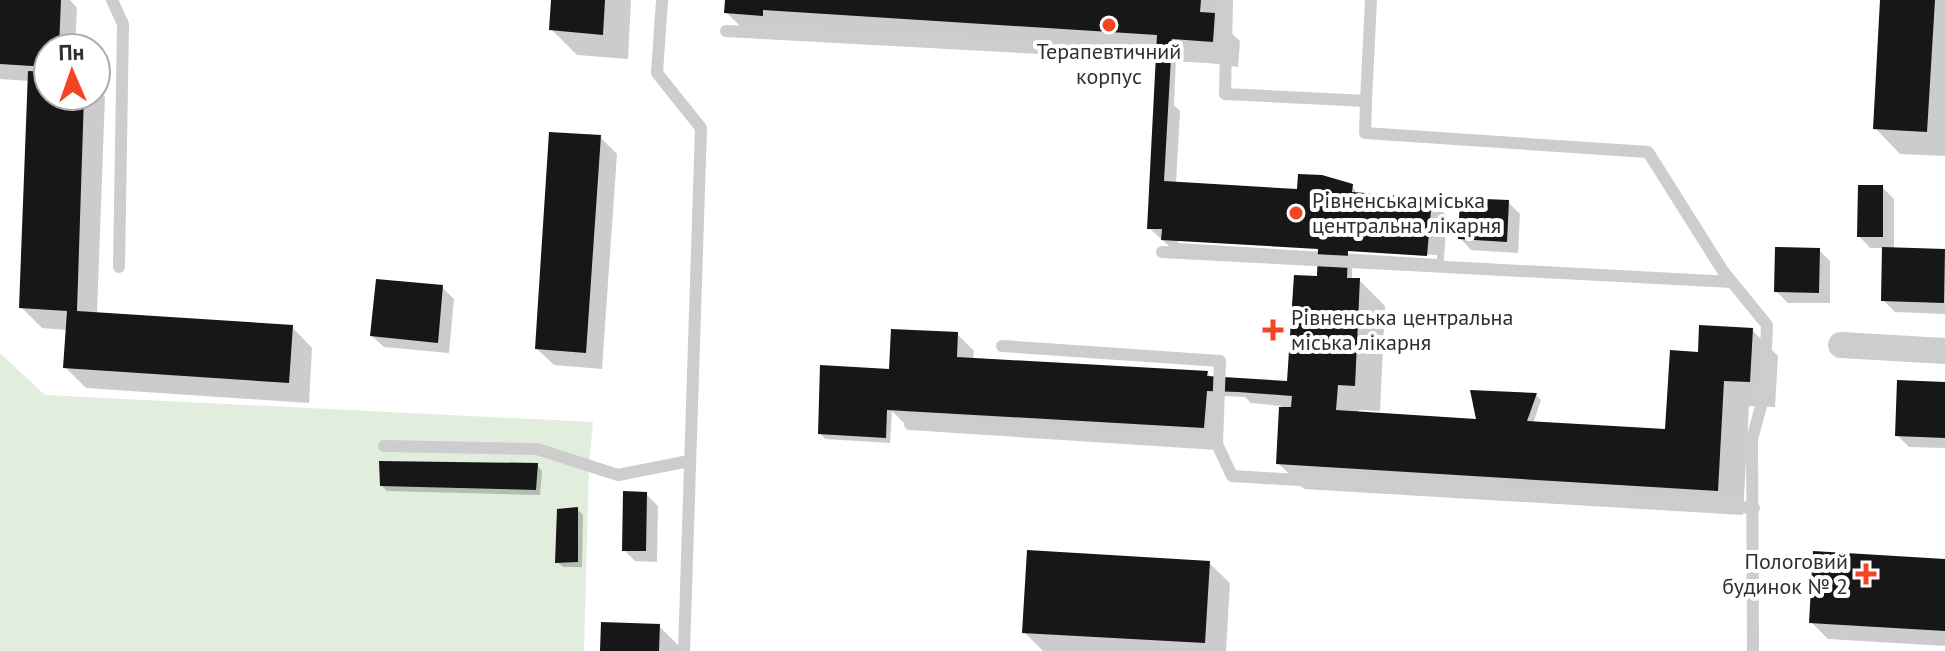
<svg xmlns="http://www.w3.org/2000/svg" width="1945" height="651" viewBox="0 0 1945 651" font-family="'PT Sans',sans-serif">
<style>
.green{fill:#e2eedd}
.shadow{fill:#0003;fill-rule:evenodd}
.building{fill:#171717}
.lines{fill:none;stroke-linecap:round;stroke-linejoin:round}
.service{stroke:#cdcdcd;stroke-width:12}
.minor{stroke:#cdcdcd;stroke-width:26}
.poi-dot{fill:#f54423;stroke:#fff;stroke-width:3}
.labels{text-anchor:middle;stroke-width:8;stroke-linejoin:round;paint-order:stroke}
.poi-label{font-size:22px;fill:#303030;stroke:#fff;text-anchor:start}
</style>
<rect width="100%" height="100%" fill="#fff"/>
<path class="green" d="M0,353L45,395L593,422L589,465L584,651H0Z"/>
<path class="shadow" d="M0,0H70L77,8L75,48H48V96H96V87L105,96L97,314L292,327L312,348L309,403L86,388L65,367L67,330L42,328L21,307L29,81L0,79Z
M553,0H631L628,59L577,55L551,29Z
M727,0H1221L1225,27L1240,41L1238,67L1176,58L1174,105L1180,111L1176,184L1299,192L1352,185L1357,195L1431,200L1447,216L1443,272L1352,266V280H1359L1385,306L1380,411L1359,410L1358,413L1479,420L1536,395L1541,400L1533,424L1667,431L1700,354L1752,330L1778,356L1775,407L1749,406L1743,515L1304,489L1278,463L1281,406L1251,403L1245,397L1223,396L1220,443L906,425L892,411L890,443L825,439L820,433L888,371L957,334L974,351L973,360L1207,373L1212,378L1289,383L1322,279L1319,264L1180,256L1149,228L1157,57L788,35V40L752,38L726,12ZM1178,239L1437,255V259L1178,243Z
M1882,0H1945V156L1900,154L1875,128Z
M600,137L617,154L602,369L554,365L537,349Z
M1882,187L1894,199V250L1945,253V314L1895,312L1883,300L1884,248H1870L1859,236Z
M1508,202L1520,214L1518,253L1471,250L1460,238Z
M1819,250L1830,261V303H1788L1776,291Z
M442,287L454,299L449,353L384,347L372,336Z
M1945,384V448L1909,447L1897,435Z
M537,465L542,471L540,495L387,491L382,486Z
M646,494L658,506L657,562L635,561L624,550Z
M577,509L583,515L582,567H563L557,562Z
M1945,561V646L1828,639L1811,622Z
M1209,563L1230,583L1226,651H1043L1024,632Z
M659,626L684,651H602Z"/>
<path class="building" d="M0,0H61L59,48H48V67L0,64Z
M551,0H605L603,35L549,30Z
M725,0H1201L1200,12L1215,13L1213,42L1172,39L1164,181L1297,189L1298,174L1322,175L1353,184L1352,192L1432,198L1427,256L1348,251L1347,278H1360L1355,386L1338,385L1336,410L1476,419L1470,390L1537,393L1527,421L1665,429L1670,350L1698,352L1699,325L1753,328L1750,382L1724,381L1718,491L1276,464L1279,407H1291L1292,396L1238,392L1207,391L1204,428L887,410L886,438L818,434L820,365L889,369L891,329L958,332L957,357L1208,371L1207,376L1287,381L1294,275L1317,276L1318,249L1161,240L1162,229H1147L1157,35L763,10V16L724,13Z
M1880,0H1935L1927,132L1873,129Z
M28,71L48,72V96H84L77,311L293,325L289,383L63,368L67,311L19,308Z
M549,132L601,135L586,353L535,349Z
M1858,185H1883V237H1857Z
M1460,198L1509,200L1507,242L1458,239Z
M1775,247L1820,248L1819,293L1774,292Z
M1882,247L1945,249L1944,303L1881,301Z
M376,279L443,285L438,343L370,336Z
M1897,380L1945,382V438L1895,436Z
M379,461L538,463L536,490L380,486Z
M623,491L647,492L646,551H622Z
M578,507V562L555,563L557,509Z
M1027,550L1210,561L1205,643L1022,633Z
M1813,551L1945,559V631L1809,623Z
M601,622L660,624L659,651H600Z"/>
<g class="lines">
<path class="service" d="M112,0L123,24L119,267
M662,0L657,73L701,128L684,651
M1227,0L1225,94L1366,101L1371,0
M726,31L1225,58
M1366,101L1365,133L1648,152L1723,271L1767,325L1764,395L1752,439L1753,651
M1162,252L1732,282
M1002,346L1220,361L1217,444
M910,424L1217,444L1232,476L1754,508
M384,446L537,449L618,475L689,461"/>
<path class="minor" d="M1841,345L1945,351"/>
</g>
<g class="poi-dot">
<circle cx="1109" cy="25" r="8"/>
<circle cx="1296" cy="213" r="8"/>
<path d="M1269 318h8v8h8v8h-8v8h-8v-8h-8v-8h8z"/>
<path d="M1862 562h8v8h8v8h-8v8h-8v-8h-8v-8h8z"/>
</g>
<g class="labels">
<g class="poi-label">
<text x="1109" y="59" text-anchor="middle">Терапевтичний<tspan x="1109" dy="25">корпус</tspan></text>
<text x="1312" y="208">Рівненська міська<tspan x="1312" dy="25">центральна лікарня</tspan></text>
<text x="1291" y="325">Рівненська центральна<tspan x="1291" dy="25">міська лікарня</tspan></text>
<text x="1848" y="569" text-anchor="end">Пологовий<tspan x="1848" dy="25">будинок № 2</tspan></text>
</g>
</g>
<g transform="translate(72 72) rotate(358)"><circle r="38" fill="#ffffff" stroke="#acacac" stroke-width="2"/>
<path d="M0-6L14 30L0 20L-14 30Z" fill="#f54423"/>
<text y="-12" font-size="22" font-weight="bold" text-anchor="middle" fill="#303030">Пн</text>
</g>
</svg>
